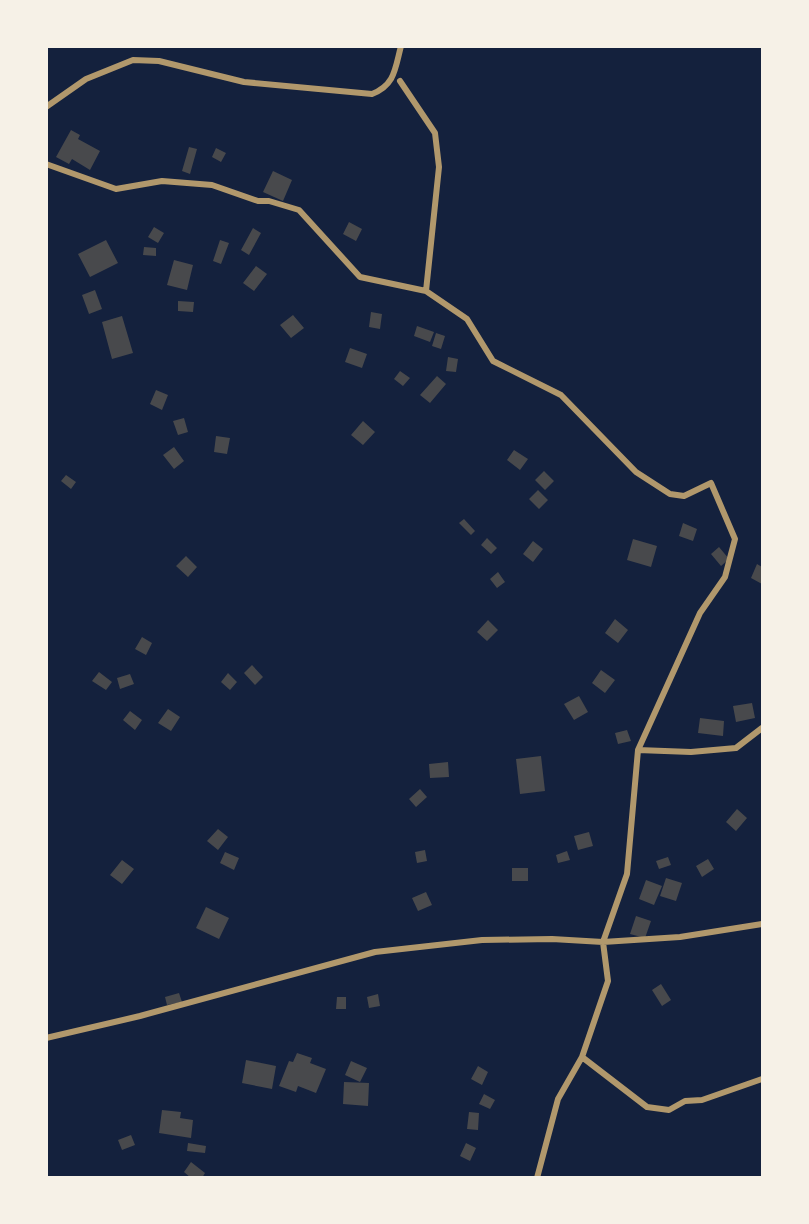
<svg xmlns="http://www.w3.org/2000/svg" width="809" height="1224" viewBox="0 0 809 1224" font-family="Karla,sans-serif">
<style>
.building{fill:#48494c}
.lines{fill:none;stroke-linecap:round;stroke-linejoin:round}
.minor{stroke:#b1986c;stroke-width:6}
</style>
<rect width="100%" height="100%" fill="#14213d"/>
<path class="building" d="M71,130L80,135L78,139L100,151L90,170L72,159L69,164L56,157Z
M189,147L197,149L190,174L182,171Z
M216,148L226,153L221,162L212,157Z
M273,171L292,180L283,201L263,192Z
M349,222L362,229L356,241L343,234Z
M154,227L164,233L158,243L148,237Z
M253,228L261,233L249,255L241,250Z
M106,240L118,263L90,277L78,254Z
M220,240L229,243L221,264L213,261Z
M144,247L156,248V256L143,255Z
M174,260L193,265L187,290L167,285Z
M256,266L267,274L254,291L243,283Z
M95,290L102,309L89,314L82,295Z
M178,301L194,302L193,312L178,311Z
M371,312L382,314L380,329L369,327Z
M293,315L304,328L291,338L280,325Z
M122,316L133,353L112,359L102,322Z
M417,326L434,332L430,342L414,336Z
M436,333L445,336L441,349L432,346Z
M350,348L367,354L362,368L345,362Z
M448,357L458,359L456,372L446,371Z
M400,371L410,378L403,386L394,379Z
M437,376L446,384L430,403L420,395Z
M156,390L168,395L162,410L150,404Z
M184,418L188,432L178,435L173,421Z
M363,421L375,432L363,445L351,435Z
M216,436L230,438L227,454L214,452Z
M174,447L184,461L174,469L163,455Z
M514,450L528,459L520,470L507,460Z
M544,471L554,481L545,490L535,480Z
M66,475L76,482L71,489L61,481Z
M538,490L548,500L539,509L529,499Z
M464,519L475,531L471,535L459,523Z
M683,523L697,529L693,541L679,536Z
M487,538L497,548L491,554L481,545Z
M633,539L657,546L651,567L627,560Z
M533,541L543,549L533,562L523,554Z
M719,547L729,559L721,566L711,554Z
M186,556L197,567L188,577L176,566Z
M757,564L762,567V584L751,578Z
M498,572L505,582L497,588L490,579Z
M615,619L628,630L618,643L605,633Z
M488,620L498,630L487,641L477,632Z
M142,637L152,643L146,655L135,649Z
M252,665L263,677L255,685L244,673Z
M601,670L615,680L605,693L592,683Z
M99,672L112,682L106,690L92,681Z
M228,673L237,682L230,690L221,682Z
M130,674L134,684L120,689L117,678Z
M579,696L588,712L574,720L564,704Z
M752,703L755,718L736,722L733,706Z
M168,709L180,717L171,731L158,723Z
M130,711L142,720L135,730L123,720Z
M700,718L724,721L723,736L698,733Z
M627,730L631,741L618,744L615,733Z
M541,756L545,791L520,794L516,759Z
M448,762L449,777L430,778L429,764Z
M420,789L427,797L416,807L409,799Z
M737,809L747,818L736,831L726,822Z
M218,829L228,837L218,850L207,841Z
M589,832L593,846L578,850L574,836Z
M425,850L427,861L417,863L415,852Z
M567,851L570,860L558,863L556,855Z
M225,852L239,858L234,870L220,863Z
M668,857L671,865L659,869L656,861Z
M708,859L714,869L702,877L696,866Z
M122,860L134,869L122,884L110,875Z
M512,868H528V881H512Z
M666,878L682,883L676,901L660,896Z
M646,880L662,886L654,905L639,899Z
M426,892L432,905L418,911L412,898Z
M206,907L229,918L219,939L196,928Z
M636,916L651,921L645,938L630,934Z
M661,984L671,1000L662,1006L652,990Z
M179,993L182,1002L167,1005L165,997Z
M378,994L380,1006L369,1008L367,997Z
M337,997H346V1009H336Z
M297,1053L312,1058L310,1063L326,1069L316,1093L298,1086L296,1092L279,1086L289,1061L293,1062Z
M246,1060L276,1066L272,1089L242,1083Z
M351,1061L367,1068L360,1082L345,1075Z
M478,1066L488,1072L482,1085L471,1079Z
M344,1082L369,1083L368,1106L343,1104Z
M484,1094L495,1100L490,1109L479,1104Z
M162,1110L181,1112L180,1118L193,1120L191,1138L159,1133Z
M469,1112L479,1113L478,1130L467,1129Z
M131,1135L135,1145L122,1150L118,1140Z
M188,1143L206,1146L205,1153L187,1151Z
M466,1143L476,1148L470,1161L460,1156Z
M191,1162L205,1173L202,1178H191L184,1172Z"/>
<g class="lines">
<path class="minor" d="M400,81L435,133L439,167L426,291
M46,107L86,79L133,60L159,61L244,82L372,94C395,85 395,69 401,46
M46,164L116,189L162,181L212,185L258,201H269L299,210L360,277L426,291L467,319L493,361L561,395L636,472L670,494L684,496L711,483L735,539L725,577L700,613L638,750L627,874L603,942L608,981L582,1057L558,1099L537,1178
M638,750L691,752L736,748L762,728
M46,1038L140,1016L375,952L482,940L552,939L603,942L680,937L762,924
M582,1057L647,1107L669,1110L685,1101L702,1100L762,1079"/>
</g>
<rect width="809" height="1224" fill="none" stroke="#f6f1e7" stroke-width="96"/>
</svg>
